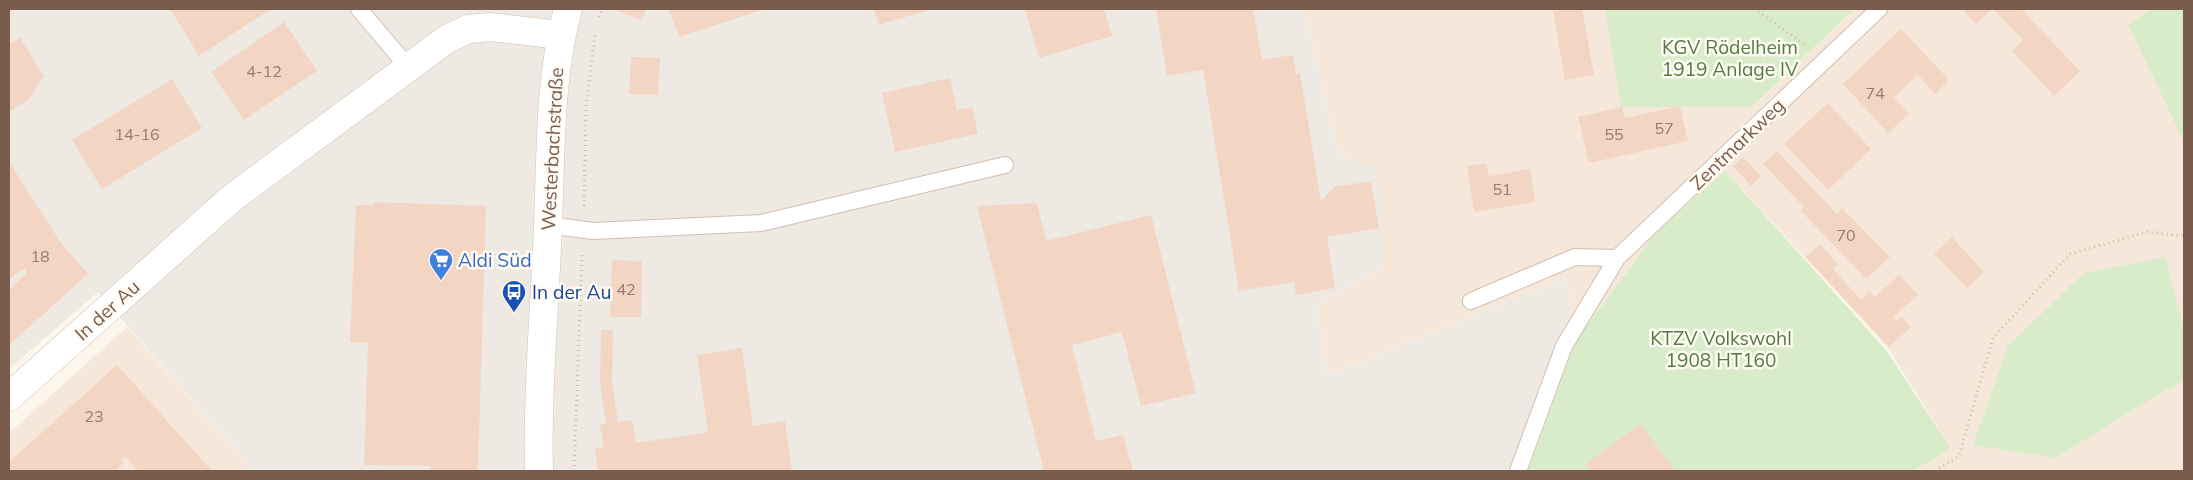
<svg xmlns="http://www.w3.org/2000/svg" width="2193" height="480" viewBox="0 0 2193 480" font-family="Mulish,sans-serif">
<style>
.residential{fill:#f5e8da}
.industrial{fill:#efe9e4}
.green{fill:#d8ecc9}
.building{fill:#f3d5c3}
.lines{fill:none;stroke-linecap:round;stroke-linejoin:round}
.lane-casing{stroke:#d1beb0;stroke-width:18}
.street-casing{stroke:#d1beb0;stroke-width:29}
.secondary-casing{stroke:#d6c0b0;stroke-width:29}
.path{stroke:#d9b8a5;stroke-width:3;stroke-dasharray:1 4;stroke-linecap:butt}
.lane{stroke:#fff;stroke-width:16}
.street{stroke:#fff;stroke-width:28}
.secondary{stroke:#fff;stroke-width:28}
.labels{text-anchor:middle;stroke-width:5;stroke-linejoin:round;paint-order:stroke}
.number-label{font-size:16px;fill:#987a6a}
.park-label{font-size:19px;fill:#537a41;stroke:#fffaf3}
.street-label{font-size:19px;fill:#7a5c4d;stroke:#fffaf3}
.shop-label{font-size:19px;fill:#366cbe;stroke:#fffaf3;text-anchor:start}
.transit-label{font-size:19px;fill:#164399;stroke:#fffaf3;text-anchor:start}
</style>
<rect width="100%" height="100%" fill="#fdf6ec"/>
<path class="residential" d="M1304,9H1605L1621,107H1751L1856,9H2153L2129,24L2184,142V471H1913L1951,449L1888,348L1725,171L1656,233L1576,340L1566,278L1327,375L1316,304L1381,269L1376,168L1338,154Z
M127,327L254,471H9V433Z"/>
<path class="industrial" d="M9,9H1304L1338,154L1376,167L1383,207L1381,269L1316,304L1327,375L1566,278L1576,340L1528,471H254L98,292L9,369Z"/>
<path class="green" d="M1605,9H1855L1751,107H1621Z
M2153,9H2184V142L2128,24Z
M1725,171L1886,350L1951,449L1913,471H1528L1576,340L1656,233Z
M2165,257L2184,328V381L2160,393L2055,458L1973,445L2008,346L2084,273Z"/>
<path class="building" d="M170,9H271L199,56Z
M613,9H646L642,20Z
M669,9H765L679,37Z
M874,9H931L879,25Z
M1025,9H1104L1112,36L1039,58Z
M1156,9H1253L1262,60L1293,55L1296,74L1300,73L1321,201L1334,187L1371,181L1379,228L1327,237L1335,288L1296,295L1294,282L1239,291L1203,70L1167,76Z
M1558,9H1582L1594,75L1565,80L1553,11H1558Z
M1962,9H1992L1976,24Z
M1993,9H2021L2080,71L2054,96L2012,51L2023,40Z
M284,22L317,71L244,120L211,72Z
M1901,29L1949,80L1935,94L1918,75L1894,97L1909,114L1888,133L1843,84Z
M20,38L44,76L27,101L10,111L9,44Z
M631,57L660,58L658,95L629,94Z
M950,78L957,110L972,107L978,134L895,152L882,93Z
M172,79L202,128L102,189L72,140Z
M1828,103L1871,149L1828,190L1784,144Z
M1680,106L1688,141L1589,163L1578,117L1622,107L1625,118Z
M1777,151L1837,214L1842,208L1890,257L1866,279L1800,210L1804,207L1763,164Z
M1743,157L1761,176L1751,186L1733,166Z
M9,162L61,243L88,274L9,345V290L27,273L25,268L9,279Z
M1486,163L1489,176L1530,169L1535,202L1474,212L1467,166Z
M373,202L486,206L478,471H431V466L364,465L368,343L350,342L356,205H373Z
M1037,203L1046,241L1151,215L1196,393L1141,406L1122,332L1072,345L1096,441L1123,435L1133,471H1044L977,206Z
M1952,237L1984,272L1967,288L1934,254Z
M1820,244L1838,264L1833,269L1861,300L1870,291L1875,297L1899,275L1918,295L1893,317L1897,321L1901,316L1911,327L1889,347L1806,257Z
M612,260L642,261L641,317H610Z
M601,330H613L612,383L618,422L632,420L636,443L708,432L697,355L742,348L753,426L785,421L792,471H598L595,448L604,447L600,425L606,424L600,383Z
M117,365L212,471H139L126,457L121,460L124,463L115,471H9V462Z
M1641,424L1675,471H1591L1585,464Z"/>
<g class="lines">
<g class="lane-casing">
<path id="lane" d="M359,9L408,67
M548,225L593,231L761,223L1005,165
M1471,301L1575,257L1617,258
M1518,471L1564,346L1617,258L1879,9"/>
</g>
<g class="street-casing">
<path id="street" d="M9,397L232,198L447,39L468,29L490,27L561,35"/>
</g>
<g class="secondary-casing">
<path id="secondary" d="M539,471C537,389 545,306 548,224C551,152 549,79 568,9"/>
</g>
<path class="path" d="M1754,9L1807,46
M599,17L602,9
M584,206L586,107L595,35
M574,471L582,255
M1935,471L1959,456L1993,338L2070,254L2147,232L2184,236"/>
<use href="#lane" class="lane"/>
<use href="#street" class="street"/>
<use href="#secondary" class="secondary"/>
</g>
<defs>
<g id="supermarket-pin" transform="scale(1.25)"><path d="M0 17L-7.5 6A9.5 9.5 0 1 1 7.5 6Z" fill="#3f7fe0" stroke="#fffaf3"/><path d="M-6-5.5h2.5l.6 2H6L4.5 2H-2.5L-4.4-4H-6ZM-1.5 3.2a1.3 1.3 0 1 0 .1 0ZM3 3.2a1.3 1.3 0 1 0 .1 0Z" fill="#fff"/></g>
<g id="bus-pin" transform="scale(1.25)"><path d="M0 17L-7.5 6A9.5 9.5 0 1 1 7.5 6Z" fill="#1a4fb4" stroke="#fffaf3"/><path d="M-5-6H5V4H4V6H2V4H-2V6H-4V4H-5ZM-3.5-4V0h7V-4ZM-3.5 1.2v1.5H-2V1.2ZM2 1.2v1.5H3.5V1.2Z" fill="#fff"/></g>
</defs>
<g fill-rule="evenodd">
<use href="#supermarket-pin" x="441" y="260"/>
<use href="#bus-pin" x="514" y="292"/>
</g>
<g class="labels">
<g class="number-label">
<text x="264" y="77">4-12</text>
<text x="1875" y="99">74</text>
<text x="1664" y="134">57</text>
<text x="137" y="140">14-16</text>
<text x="1614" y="140">55</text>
<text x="1502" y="195">51</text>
<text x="1846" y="241">70</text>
<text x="40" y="262">18</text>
<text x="626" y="295">42</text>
<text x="94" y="422">23</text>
</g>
<g class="park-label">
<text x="1730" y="54">KGV Rödelheim<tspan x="1730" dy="22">1919 Anlage IV</tspan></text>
<text x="1721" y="345">KTZV Volkswohl<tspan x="1721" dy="22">1908 HT160</tspan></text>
</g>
<g class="street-label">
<text transform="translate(1737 144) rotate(-44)" y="7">Zentmarkweg</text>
<text transform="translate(552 149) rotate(-87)" y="7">Westerbachstraße</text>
<text transform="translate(107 310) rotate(-42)" y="7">In der Au</text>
</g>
<g class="shop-label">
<text x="458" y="267">Aldi Süd</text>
</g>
<g class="transit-label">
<text x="532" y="299">In der Au</text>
</g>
</g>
<rect width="2193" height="480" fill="none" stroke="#7a5c4d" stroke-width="20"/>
</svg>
